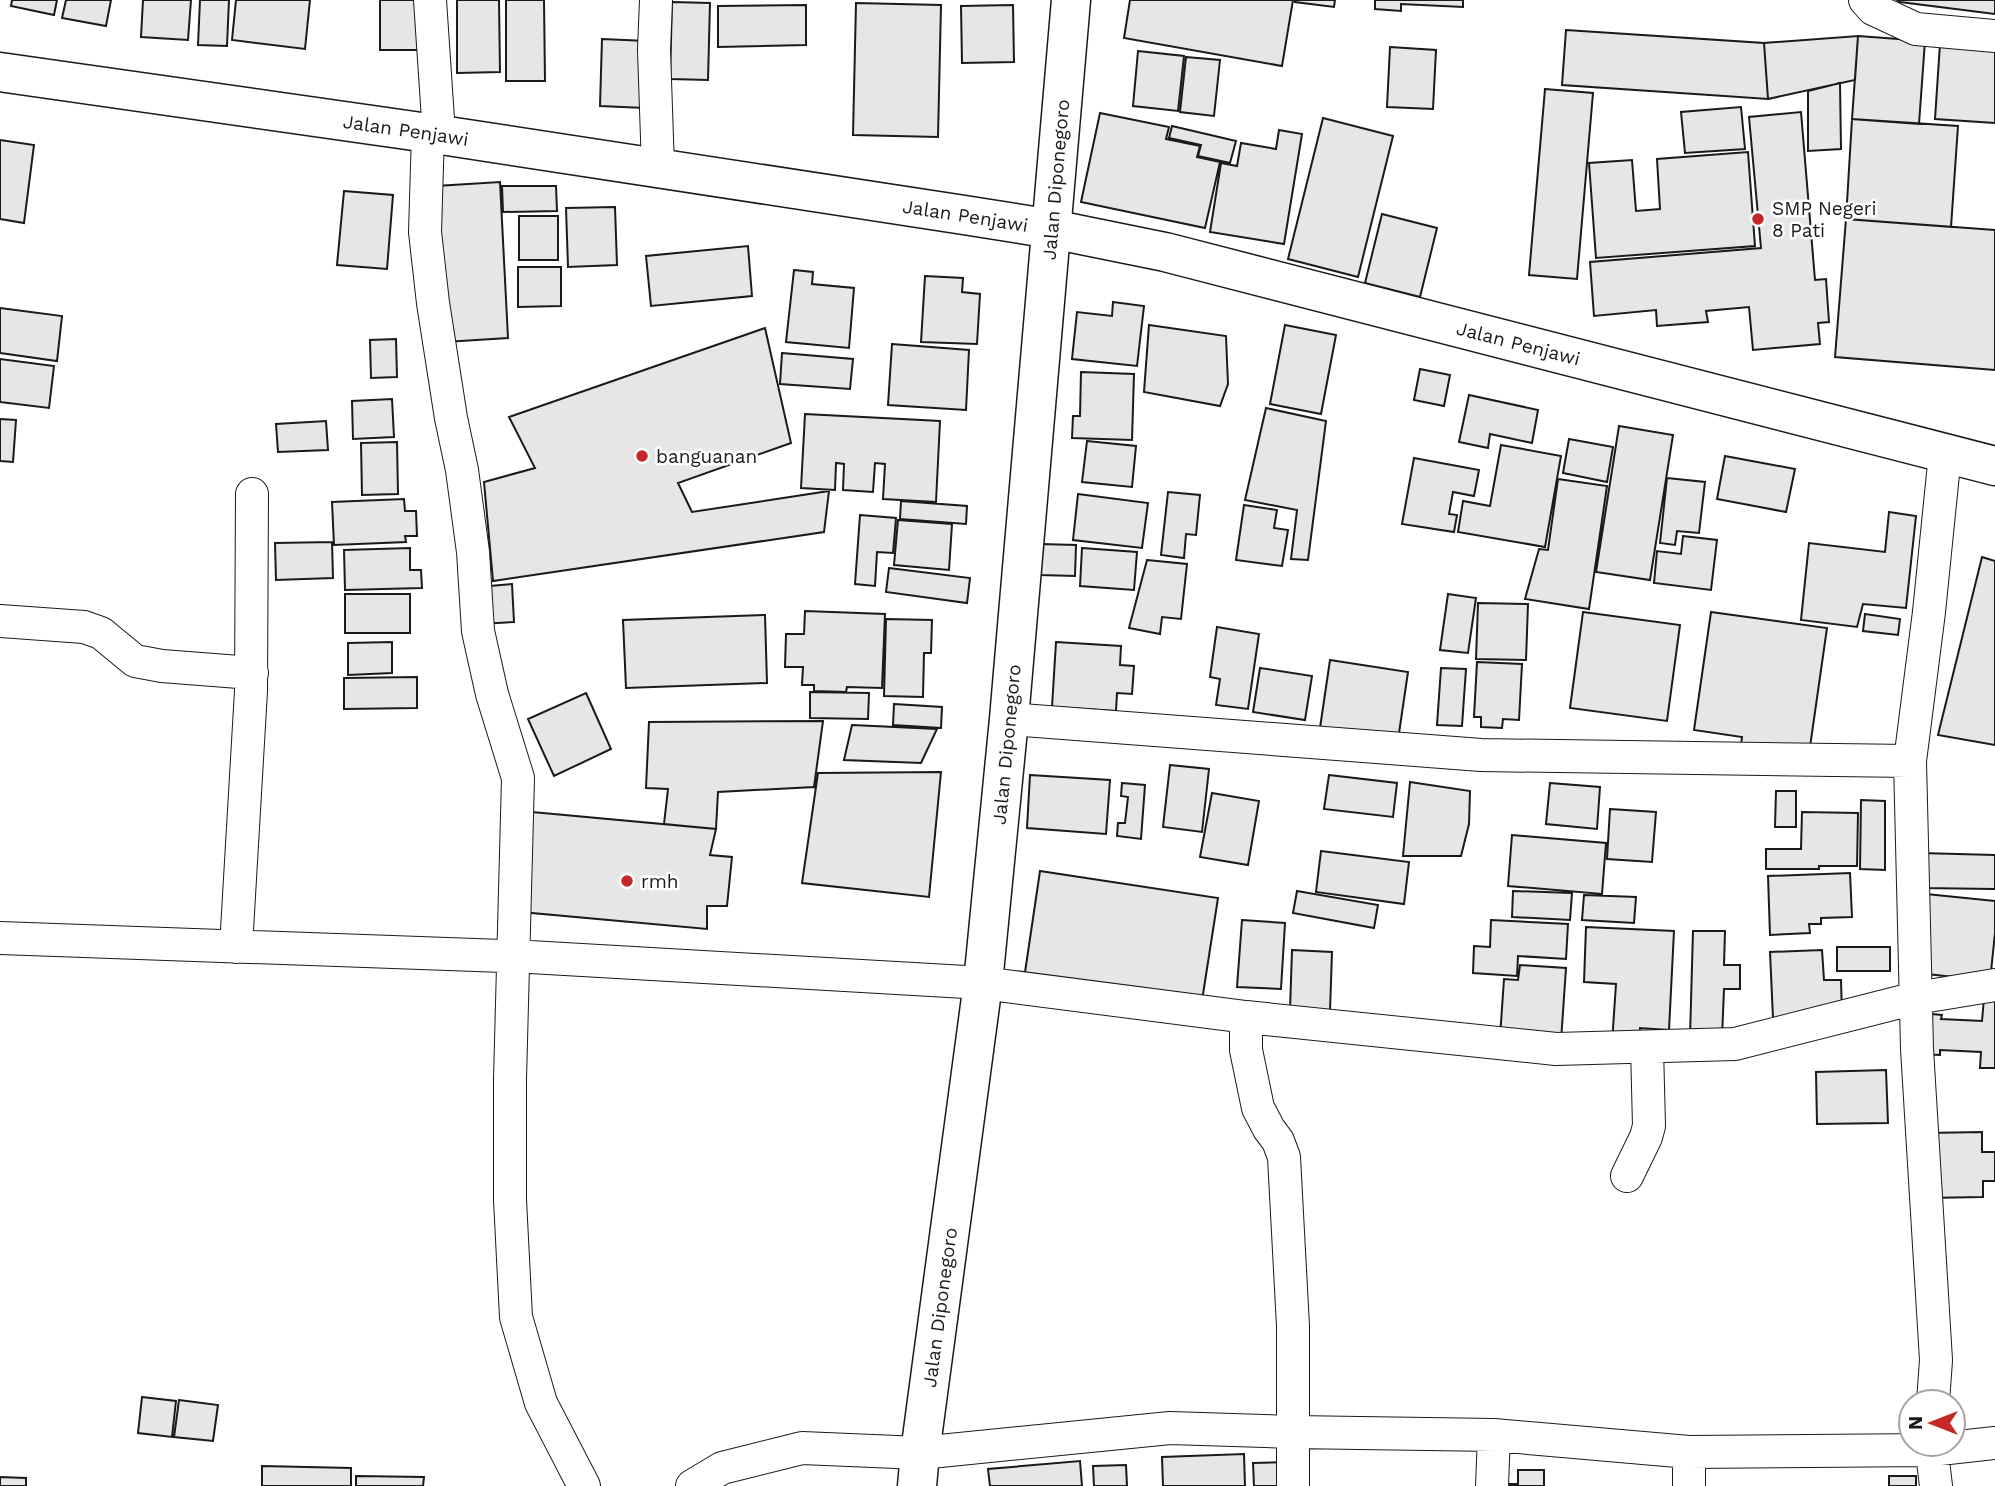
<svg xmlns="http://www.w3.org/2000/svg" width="1995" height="1486" viewBox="0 0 1995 1486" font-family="'Work Sans',sans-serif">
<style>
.building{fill:#e6e6e6;stroke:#1a1a1a;stroke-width:2}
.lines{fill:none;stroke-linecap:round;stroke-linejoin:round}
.minor-casing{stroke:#1a1a1a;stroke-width:34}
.tertiary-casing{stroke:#1a1a1a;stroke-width:41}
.primary-casing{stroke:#1a1a1a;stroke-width:41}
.minor{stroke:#fff;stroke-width:32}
.tertiary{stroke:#fff;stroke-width:38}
.primary{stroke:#fff;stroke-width:38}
.poi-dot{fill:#c62828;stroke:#fff;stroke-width:2.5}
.labels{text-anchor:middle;stroke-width:5;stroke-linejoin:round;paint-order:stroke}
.street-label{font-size:19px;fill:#1a1a1a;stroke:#fff}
.poi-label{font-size:19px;fill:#1a1a1a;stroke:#fff;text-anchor:start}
</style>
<rect width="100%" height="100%" fill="#fff"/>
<path class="building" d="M12,0H57L54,15L11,6Z
M66,0H111L106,26L62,18Z
M143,0H191L188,40L141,37Z
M200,0H229L227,46L198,45Z
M236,0H310L305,49L232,40Z
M380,0H424V50H380Z
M457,0H499L500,72L457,73Z
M506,0H544L545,81H506Z
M1130,0H1293L1282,66L1124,38Z
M1295,0H1335L1334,7L1295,2Z
M1375,0H1463V7L1401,4V11L1375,9Z
M1897,0H1995V14L1900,2Z
M672,2L710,3L708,80L670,79Z
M856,3L941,5L938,137L853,135Z
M806,5V45L718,47V6Z
M1013,5L1014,62L962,63L961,6Z
M1566,30L1764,43L1768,99L1562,85Z
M1858,36L1925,41L1919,124L1852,119Z
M1858,36L1855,80L1768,99L1764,43Z
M602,39L647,41L645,108L600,106Z
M1940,44L1995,48V123L1935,119Z
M1390,47L1436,50L1433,109L1387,107Z
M1138,51L1184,56L1178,111L1133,106Z
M1186,57L1220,60L1214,116L1180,112Z
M1840,83L1841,149L1808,151V91Z
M1545,89L1593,93L1577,279L1529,275Z
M1741,107L1745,149L1685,153L1681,112Z
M1801,112L1815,280L1826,279L1829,322L1818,323L1820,344L1753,350L1749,307L1706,311L1708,322L1657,326L1656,310L1594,316L1590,262L1761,248L1749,117Z
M1100,113L1169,127L1166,139L1200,146L1197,157L1220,162L1205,228L1081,202Z
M1323,118L1393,136L1358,277L1288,259Z
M1852,119L1958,126L1951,227L1846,219Z
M1172,126L1236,141L1230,163L1198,156L1201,145L1169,138Z
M1279,130L1302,134L1284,244L1210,232L1221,163L1237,166L1241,143L1276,149Z
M0,140L34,145L24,223L0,219Z
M1748,152L1755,246L1596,258L1589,163L1632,160L1636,211L1660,209L1657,159Z
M500,182L508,338L445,342L436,186Z
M502,186H556L557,211L503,212Z
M344,191L393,195L387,269L337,265Z
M615,207L617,265L568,267L566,208Z
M1382,214L1437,228L1420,297L1365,283Z
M519,216H558V260H519Z
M1846,219L1995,230V370L1835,357Z
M748,246L752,296L651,306L646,256Z
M518,267H561V306L518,307Z
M794,270L813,272L812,284L854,288L849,348L786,342Z
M925,276L963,278L962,292L980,294L977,344L921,342Z
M1113,302L1144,306L1137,366L1072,359L1077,312L1112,316Z
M0,308L62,316L57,361L0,353Z
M1149,325L1226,336L1228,384L1220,406L1144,392Z
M1285,325L1336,335L1321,414L1270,404Z
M765,328L791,443L678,483L692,512L829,491L824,532L493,581L484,482L535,468L509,417Z
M396,339L397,377L371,378L370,340Z
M892,344L969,350L966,410L888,405Z
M782,353L853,359L850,389L780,384Z
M0,359L54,366L49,408L0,402Z
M1420,369L1450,375L1444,406L1414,400Z
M1081,372L1134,374L1132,440L1072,438L1073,416H1080Z
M1469,395L1538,410L1532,443L1490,434L1488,448L1459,442Z
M392,399L394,437L353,439L352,401Z
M1266,408L1326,421L1308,560L1291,559L1297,510L1245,500Z
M805,414L940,421L936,502L883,499L885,464L875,463L873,492L843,490L844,464L836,463L835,490L801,488Z
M0,419L16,420L13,462L0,461Z
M326,421L328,450L278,452L276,424Z
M1619,426L1673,435L1650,580L1596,572Z
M1569,439L1613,447L1607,482L1563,473Z
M1087,441L1136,446L1132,487L1082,482Z
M397,442L398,494L362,495L361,443Z
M1501,445L1561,456L1545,547L1458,532L1463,501L1490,506Z
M1725,456L1795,469L1786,512L1717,499Z
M1414,458L1479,470L1474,496L1453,492L1449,514L1457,515L1454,532L1402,524Z
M1667,478L1705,482L1699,533L1677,531L1675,545L1660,543Z
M1558,479L1607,486L1589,609L1525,599L1539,549L1548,550Z
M1168,492L1200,495L1196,535L1186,534L1184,558L1161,555Z
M1078,494L1148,503L1142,548L1073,540Z
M404,499L405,511H416L417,536H405L406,542L334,545L332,502Z
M901,501L967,506L966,524L900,519Z
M1244,505L1277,510L1274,528L1288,530L1282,566L1236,560Z
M1889,512L1916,516L1906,608L1863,604L1857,627L1801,620L1809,543L1885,552Z
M860,515L896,518L893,553L877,552L875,586L855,584Z
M898,520L952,524L949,570L894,565Z
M1683,536L1717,540L1711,590L1654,583L1657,551L1681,554Z
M332,542L333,578L276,580L275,543Z
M1041,544L1076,545L1075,576L1040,575Z
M410,548V570H421L422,588L345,590L344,550Z
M1082,548L1137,552L1134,590L1080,586Z
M1982,557L1995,561V745L1938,735Z
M1147,560L1187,564L1181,619L1162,617L1160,634L1129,628Z
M889,568L970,578L967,603L886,592Z
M512,584L514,622L481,624L478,587Z
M345,594H410V633H345Z
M1448,594L1476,598L1468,653L1440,650Z
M1478,603L1528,604L1526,660L1476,659Z
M805,611L885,614L882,688L847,687L846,692L814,691V685H802L803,667H785L786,634H804Z
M1583,612L1680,625L1667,721L1570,708Z
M1711,612L1827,628L1810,747L1741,745L1742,737L1694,730Z
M1865,614L1900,619L1898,635L1863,631Z
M765,615L767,683L626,688L623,620Z
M886,619L932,620L931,653H924L923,697L884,696Z
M1217,627L1259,634L1248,709L1216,705L1220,679L1210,677Z
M392,642V673L348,675V643Z
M1056,642L1121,646L1120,665L1134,666L1132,694L1117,693L1116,711L1052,707Z
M1330,660L1408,672L1398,740L1320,728Z
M1477,662L1522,664L1519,720L1503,719L1502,728L1481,727V717H1474Z
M1260,668L1312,676L1305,720L1253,712Z
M1441,668L1466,669L1462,726L1437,725Z
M417,677V708L344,709V678Z
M810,692L869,693L868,719L810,718Z
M586,693L611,749L554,776L528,719Z
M894,704L942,707L941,728L893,725Z
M823,721L814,787L718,792L716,829L664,824L668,789L646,788L649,722Z
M852,725L937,729L921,763L844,760Z
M1170,765L1209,769L1202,832L1163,827Z
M941,772L929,897L802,883L818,773Z
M1030,775L1110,780L1106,834L1027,828Z
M1329,775L1397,783L1393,817L1324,809Z
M1410,782L1470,791L1469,824L1461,856H1403Z
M1122,783L1145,785L1141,839L1117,836L1118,823H1125L1128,797L1121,796Z
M1550,783L1600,787L1597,829L1546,824Z
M1776,791H1796V827H1775Z
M1212,793L1259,801L1248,865L1200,857Z
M1861,800L1885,801V870L1860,869Z
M1610,809L1656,812L1652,862L1607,859Z
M532,812L716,829L710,855L732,857L727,906H707V929L521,912Z
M1802,812L1858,813L1857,866H1819V869H1766V849H1801Z
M1512,835L1606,843L1602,894L1508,886Z
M1321,851L1409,862L1404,904L1316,892Z
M1920,853L1995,855V889L1920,888Z
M1040,871L1218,898L1201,1007L1024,979Z
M1850,873L1852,917L1821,918V924H1809L1810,933L1770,935L1768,876Z
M1297,891L1378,905L1374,928L1293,913Z
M1513,891L1572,893L1570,920L1512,917Z
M1926,894L1995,901V933L1990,981L1918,973Z
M1584,895L1636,897L1634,923L1582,920Z
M1242,920L1285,923L1281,989L1237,987Z
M1491,920L1568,924L1566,959L1518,956L1517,976L1473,973L1474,946L1490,947Z
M1586,927L1674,931L1669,1030L1640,1028L1639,1045L1612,1043L1616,984L1584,982Z
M1693,931H1725L1724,965H1740V989H1724L1722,1038L1690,1037Z
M1837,947H1890V971H1837Z
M1292,950L1332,952L1330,1011L1290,1010Z
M1822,950L1824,980H1841L1842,1015L1773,1018L1770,952Z
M1520,965L1566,968L1561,1041L1500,1037L1504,979L1518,980Z
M1984,998L1995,999V1068H1980L1981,1052L1940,1050V1055L1918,1054L1921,1013L1942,1015L1941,1019L1982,1021Z
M1886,1070L1888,1123L1817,1124L1816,1072Z
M1982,1132V1152H1995V1181H1983V1197L1926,1198V1133Z
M142,1397L176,1401L172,1437L138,1433Z
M179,1400L218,1405L213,1441L174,1437Z
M1244,1454L1245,1486H1163L1162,1457Z
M1080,1461L1082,1486H990L988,1469Z
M1290,1462V1486H1254L1253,1463Z
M1126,1465L1127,1486H1094L1093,1466Z
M262,1466L351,1468V1486H262Z
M1518,1470H1544V1486H1507L1508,1484H1518Z
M356,1476L424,1477L423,1486H356Z
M1889,1476H1916V1486H1889Z
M0,1477L26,1478V1486H0Z"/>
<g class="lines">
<g class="minor-casing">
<path id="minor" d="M430,0L439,134
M656,0L654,50L658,168
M1865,0L1873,9L1916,29L1995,36
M428,133L425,232L433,303L451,418L462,470L473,552L478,631L492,694L518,778L510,1079V1200L516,1317L541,1403L584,1486
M0,621L84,627L101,633L135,661L162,666L252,673
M1009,719L1481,755L1910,761
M0,938L530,957L983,983L1246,1017L1556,1049L1735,1044L1916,998L1995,985
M236,947L251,691L252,494
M1246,1017V1050L1258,1108L1269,1129L1278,1141L1284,1157L1293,1326V1486
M1627,1176L1646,1137L1649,1126L1647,1047
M1933,1402L1936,1360L1917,1049L1910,761L1929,612L1945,454
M1931,1444L1936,1486
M692,1486L722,1468L802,1448L920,1453L1170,1428L1293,1432L1494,1435L1689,1452L1931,1450L1995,1443
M1492,1486L1494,1435
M1689,1486V1452"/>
</g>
<g class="tertiary-casing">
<g id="tertiary">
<path id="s1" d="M0,72L428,133L964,215L1052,229L1165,252L1995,466"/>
</g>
</g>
<g class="primary-casing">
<g id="primary">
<path id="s2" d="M917,1486L920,1453L983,983L1009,719L1071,0"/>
</g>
</g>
<use href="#minor" class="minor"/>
<use href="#tertiary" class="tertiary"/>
<use href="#primary" class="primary"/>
</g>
<g class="poi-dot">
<circle cx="1758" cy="219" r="7"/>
<circle cx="642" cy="456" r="7"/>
<circle cx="627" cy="881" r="7"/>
</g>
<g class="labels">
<g class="street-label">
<text dy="7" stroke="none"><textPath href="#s1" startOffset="410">Jalan Penjawi</textPath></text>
<text dy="7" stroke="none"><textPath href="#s2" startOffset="1314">Jalan Diponegoro</textPath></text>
<text dy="7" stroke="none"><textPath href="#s1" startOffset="976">Jalan Penjawi</textPath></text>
<text dy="7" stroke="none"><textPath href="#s1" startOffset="1544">Jalan Penjawi</textPath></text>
<text dy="7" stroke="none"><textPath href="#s2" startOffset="747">Jalan Diponegoro</textPath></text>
<text dy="7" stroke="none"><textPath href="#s2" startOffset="180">Jalan Diponegoro</textPath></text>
</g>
<g class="poi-label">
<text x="1772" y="215">SMP Negeri<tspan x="1772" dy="22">8 Pati</tspan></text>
<text x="656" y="463">banguanan</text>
<text x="641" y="888">rmh</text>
</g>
</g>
<g transform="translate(1932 1423) rotate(270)"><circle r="33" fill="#ffffff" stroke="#a3a3a3" stroke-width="2"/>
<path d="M0-5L12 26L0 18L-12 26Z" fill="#c62828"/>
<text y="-10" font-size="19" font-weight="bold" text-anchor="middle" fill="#1a1a1a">N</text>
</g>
</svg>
